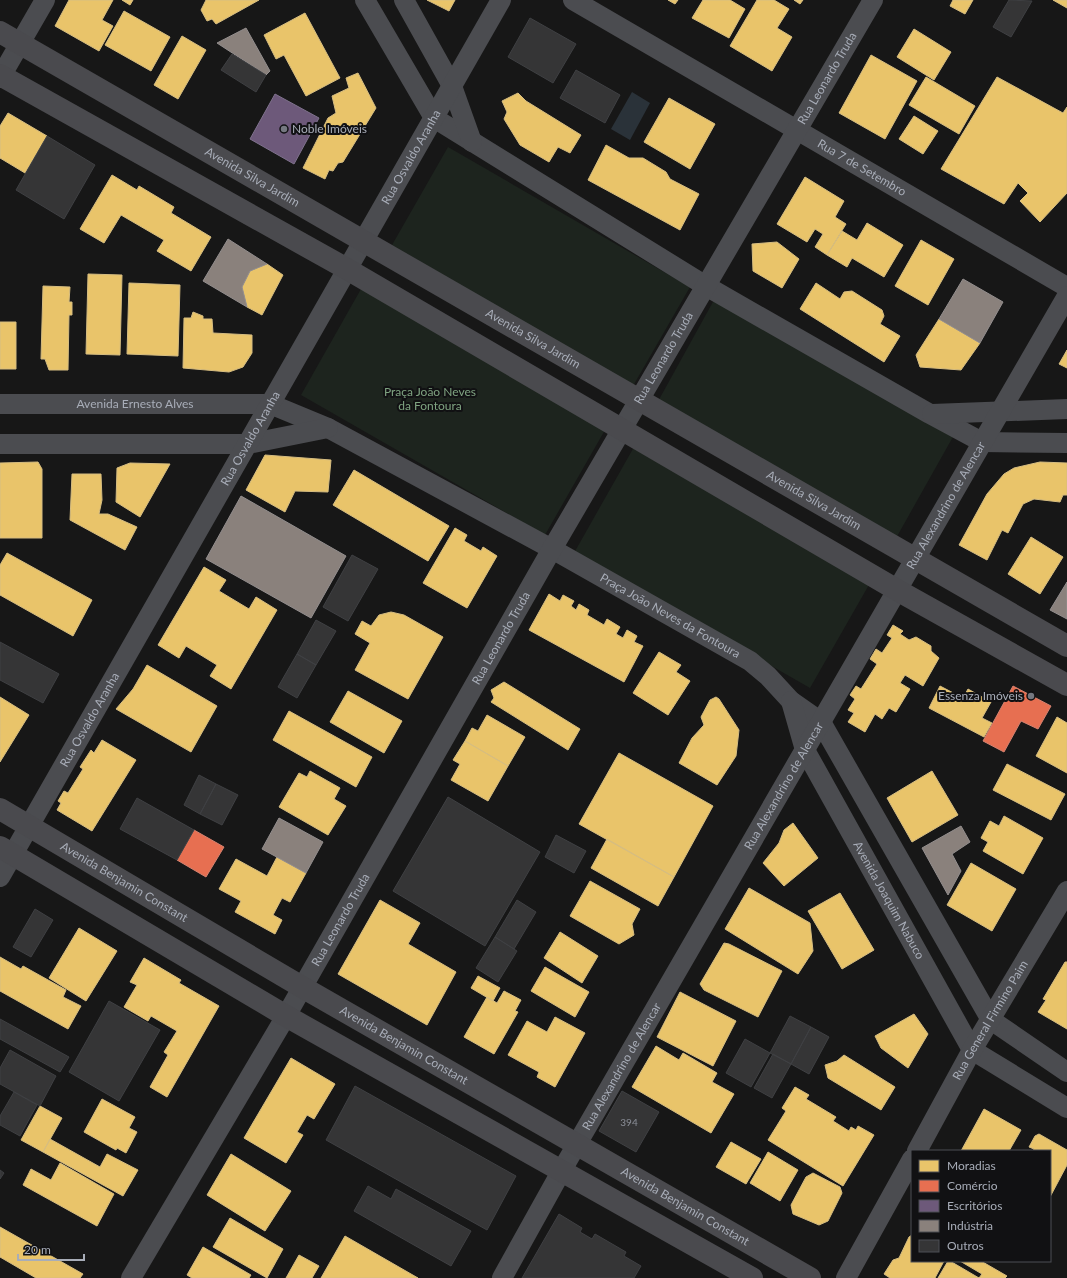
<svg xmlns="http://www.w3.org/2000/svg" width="1067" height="1278" viewBox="0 0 1067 1278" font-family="Lato,sans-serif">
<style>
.green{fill:#1d241e}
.water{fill:#2a3239}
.homes{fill:#e9c46a;stroke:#d6bd81}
.shops{fill:#e76f51;stroke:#d48270}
.offices{fill:#6d597a;stroke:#7f728d}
.industry{fill:#8a817c;stroke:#938e8e}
.building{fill:#353536;stroke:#3f4043}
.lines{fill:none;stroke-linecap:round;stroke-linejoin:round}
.street{stroke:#4b4c50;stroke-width:20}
.secondary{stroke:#4a4a4e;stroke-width:22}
.poi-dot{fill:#757880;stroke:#111113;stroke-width:1.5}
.labels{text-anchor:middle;stroke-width:4;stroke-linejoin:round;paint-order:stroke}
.number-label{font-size:10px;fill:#8b8f98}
.street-label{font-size:12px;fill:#a8adb8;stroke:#111113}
.poi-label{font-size:12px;fill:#a8adb8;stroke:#111113;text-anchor:start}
.park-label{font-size:12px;fill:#7fa381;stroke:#111113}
</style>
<rect width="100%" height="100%" fill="#171717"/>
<path class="green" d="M448,147L690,287L633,386L392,245Z
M361,289L605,430L545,535L301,395Z
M714,300L954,435L895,540L656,405Z
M634,447L870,583L810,688L574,553Z"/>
<path class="water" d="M632,92L650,103L630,140L611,129Z"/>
<path class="homes" d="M69,0H113L102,20L113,26L99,51L55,26Z
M122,0H133L130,5Z
M206,0H259L216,24L212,19L207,21L201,10Z
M427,0H455L449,11Z
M668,0H678L675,4Z
M703,0H730L745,9L729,38L692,18Z
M757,0H774L789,9L777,28L792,37L772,71L730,46Z
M794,0H803L800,4Z
M953,0H973L965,14L950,6Z
M1053,0H1067V8Z
M124,11L170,37L151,71L105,45Z
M305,13L340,78L306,96L284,55L276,59L264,35Z
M914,29L951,52L934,80L897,57Z
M182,36L206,50L178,99L154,85Z
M871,55L917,81L885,139L839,113Z
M358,73L376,108L343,162L338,163L333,171L329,170L325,179L303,168L328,118L336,113L332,96L349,88L346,78Z
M926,77L975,106L959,134L909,105Z
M997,77L1063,113L1067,107V193L1040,222L1020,201L1028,193L1018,183L1004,204L941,169Z
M518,93L526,101L581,135L570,153L558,147L549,162L520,145L504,119L507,112L502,101Z
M669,98L715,124L690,169L644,142Z
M8,113L47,136L25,173L0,158V126Z
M914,116L938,131L923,154L899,139Z
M606,145L629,158H643L666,172L670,179L699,194L680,230L588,180Z
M112,175L137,190L139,186L174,207L171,213L211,237L191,271L157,251L164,240L121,215L104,243L80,229Z
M805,177L844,201L835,217L846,224L827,255L815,247L823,234L815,229L807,242L777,224Z
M867,223L903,245L884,277L852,258L847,267L827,255L842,231L857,240Z
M921,240L954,259L928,305L895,286Z
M777,242L799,259L782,288L753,271L752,244Z
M267,264L283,275L262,315L247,307L242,287L250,271Z
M88,274L122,275L120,355L86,354Z
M129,283L180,285L178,356L127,354Z
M816,283L840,299L844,292L852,291L882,310L884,316L880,324L900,336L884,362L800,309Z
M43,286L70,287L69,302H72V315H69L68,370H49L45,359H41Z
M193,312L203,316V319H212L213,333L252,335V353L243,367L229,372L183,368L184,318H191Z
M939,319L980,343L961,370L920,367L916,355Z
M0,322H16V369H0Z
M1067,350V368L1059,364Z
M265,455L331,460L328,492L295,491L285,512L246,490Z
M38,462L42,469V538H0V463Z
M1040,462L1067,463V495H1063L1060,502L1034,499L1023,504L1008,533L1002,530L987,560L959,545L987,494L1004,474L1014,468Z
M130,463L170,464L140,517L116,502L117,468Z
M354,470L449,526L428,561L333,505Z
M72,474H101L102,500L99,514H108L137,527L125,550L70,520Z
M455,528L467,535L464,541L481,551L483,547L497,556L467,608L423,583Z
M1031,537L1063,557L1040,594L1008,574Z
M7,553L92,600L73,636L0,595V565Z
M204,567L226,580L219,591L249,609L256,597L277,610L231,689L210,676L217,665L186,646L179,658L158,645Z
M549,594L560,601L563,595L574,601L571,606L576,610L579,604L589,610L587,615L604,625L607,619L620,627L616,634L623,638L627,630L637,636L634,642L643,646L624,682L529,630Z
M391,612L404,615L443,637L408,699L355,670L370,643L355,634L362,621L371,626L379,615Z
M893,625L903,631L900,634L909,640L916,637L931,646V651L939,658L923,686L905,675L900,683L910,689L896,712L889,708L882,719L875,714L865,732L848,722L854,713L848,710L855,699L850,695L856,686L861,689L877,664L870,659L876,649L882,653L892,638L887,635Z
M659,652L681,665L676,672L690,681L668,715L633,693Z
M147,665L217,706L191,752L116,709L133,689Z
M504,682L580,729L568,750L491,702L494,698L491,690Z
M940,686L963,698L968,689L991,702L982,718L992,723L984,737L929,708Z
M348,691L402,721L384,753L330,722Z
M0,697L29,715L0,762Z
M716,697L719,699L739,730L736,756L717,785L679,763L692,738L704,725L701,717L710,700Z
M289,711L372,757L356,787L273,740Z
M487,715L525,737L508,766L465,741L472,728L478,731Z
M1057,717L1067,723V773L1036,756Z
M102,740L136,760L92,831L57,810L61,803L58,801L64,791L68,793L83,769L80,767L91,750L94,753Z
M465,741L508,766L488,801L451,780L460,764L453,760Z
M619,753L713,806L674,877L579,824Z
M1007,764L1065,794L1051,820L993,790Z
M310,771L340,788L334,799L346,806L328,835L279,807L299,773L307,777Z
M932,771L958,815L912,842L887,798Z
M1004,816L1043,838L1023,874L983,851L988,842L981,838L990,821L999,826Z
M793,823L818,858L784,886L763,863L779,843L784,830Z
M607,839L674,877L658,906L591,868Z
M277,857L306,873L290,902L282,898L273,915L282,920L275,934L235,912L241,901L219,889L236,859L267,876Z
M971,863L1016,889L992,931L947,905Z
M590,881L640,909L632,924L634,935L619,944L570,916Z
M749,888L810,923L813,951L798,974L725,929Z
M840,893L874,950L842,969L808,911Z
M380,900L420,923L408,944L456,972L427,1025L338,974Z
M79,928L117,951L86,1001L49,978Z
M560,932L598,956L582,983L544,958Z
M724,943L729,944L782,971L758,1017L704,990L700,984Z
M0,957L21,969L23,966L66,990L63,997L81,1006L68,1029L0,991Z
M144,958L181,980L179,983L219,1006L167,1097L150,1087L168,1055L164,1052L177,1031L151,1016L148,1021L124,1007L137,985L130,982Z
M1065,962H1067V1029L1038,1012L1046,1000L1043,999Z
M545,967L589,992L575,1017L531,991Z
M478,976L500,988L493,1001L471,988Z
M504,991L521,1000L515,1011L518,1012L494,1054L464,1037L487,997L497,1003Z
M680,992L736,1021L713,1066L657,1037Z
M914,1014L928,1034L908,1068L881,1048L875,1036Z
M555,1017L585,1033L555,1087L537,1077L539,1072L508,1055L527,1021L547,1032Z
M656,1046L679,1060L683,1053L717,1073L712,1082L734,1094L711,1133L632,1087Z
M844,1055L895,1087L881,1110L828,1078L825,1065L837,1061Z
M291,1058L335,1084L314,1119L307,1115L297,1132L303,1135L286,1163L244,1138Z
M795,1087L809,1095L806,1099L836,1117L833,1121L849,1131L851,1127L856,1130L858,1126L874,1135L843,1186L768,1140L786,1111L782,1108Z
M102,1099L135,1117L129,1128L137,1132L126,1153L117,1148L116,1150L84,1132Z
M40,1106L62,1118L43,1152L21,1140Z
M984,1109L1021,1130L1009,1151H961Z
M1039,1134L1067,1150V1165L1050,1197V1151H1033L1034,1149L1029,1147L1035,1136Z
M50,1139L100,1167L107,1154L138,1170L123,1196L43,1152Z
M731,1142L761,1159L746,1184L716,1167Z
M768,1152L798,1170L780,1201L750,1183Z
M231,1154L291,1191L265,1231L207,1195Z
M60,1163L114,1194L97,1226L23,1185L31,1169L51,1180Z
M813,1173L840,1187L842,1193L828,1221L819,1225L793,1214L791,1205L806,1177Z
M230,1218L283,1249L267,1278L213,1247Z
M0,1227L83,1274L80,1278H36L0,1257Z
M912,1235V1261H944L935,1278H890L884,1274L893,1260L899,1258L909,1237Z
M345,1236L418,1278H321Z
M203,1247L251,1275L249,1278H192L187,1275Z
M299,1255L319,1266L312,1278H286Z
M948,1261H950L979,1278H938Z
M960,1261H981L1007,1276L1005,1278H979L982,1274Z"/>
<path class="shops" d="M1013,686L1051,706L1038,729L1021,721L1004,752L983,741Z
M194,830L224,847L206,877L177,860Z"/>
<path class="offices" d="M275,94L319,118L294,164L250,139Z"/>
<path class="industry" d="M246,28L270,71L266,75L217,43Z
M228,239L267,264L250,271L242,287L247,307L203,281Z
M963,279L1003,302L980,343L939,319Z
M241,496L346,556L311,618L206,559Z
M1067,582V619L1050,610Z
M279,818L323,842L306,873L262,849Z
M961,826L970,842L952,854L961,871L948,895L922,848Z"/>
<path class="building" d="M1009,0L1032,1L1011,37L993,27Z
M530,18L576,44L553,83L508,57Z
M232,54L266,75L256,92L221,70Z
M576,70L620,95L605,123L560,98Z
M47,136L95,165L64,219L16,190Z
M352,555L378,569L348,621L323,607Z
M316,620L336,631L316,665L297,654Z
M0,642L59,674L43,703L0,680Z
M297,654L316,665L297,698L278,687Z
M199,775L216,784L200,814L184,805Z
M216,784L238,795L222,825L200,814Z
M448,797L540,852L485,946L393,891Z
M137,798L194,830L177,860L120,829Z
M556,835L586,851L574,873L545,857Z
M517,900L536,912L514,949L495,937Z
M35,909L53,920L31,957L13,947Z
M495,937L517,951L498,982L476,968Z
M109,1001L160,1030L119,1101L69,1072Z
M790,1016L811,1027L791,1064L770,1053Z
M0,1019L69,1057L60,1072L0,1039Z
M811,1027L829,1037L809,1074L791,1064Z
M745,1039L770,1053L751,1087L726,1073Z
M10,1050L56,1076L40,1106L0,1084V1068Z
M773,1054L791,1064L772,1098L754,1088Z
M355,1086L516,1176L487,1230L326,1140Z
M622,1091L659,1112L636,1152L599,1131Z
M14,1092L37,1105L20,1136L0,1125V1116Z
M0,1170L4,1173L0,1179Z
M368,1186L391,1199L396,1189L471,1231L451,1266L354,1211Z
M559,1214L582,1228L580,1232L592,1239L595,1234L626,1252L624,1256L641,1266L634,1278H522Z"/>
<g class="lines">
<g class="street">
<path d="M365,0L434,118L706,286L930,414L982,442L1067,443"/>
<path d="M404,0L452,86L472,142"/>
<path id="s1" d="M573,0L1067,287"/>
<path d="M0,78L45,0"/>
<path id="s2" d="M0,404H270L328,428L552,549L750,661L768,676L791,701L821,722L991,1020L1067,1072"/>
<path d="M932,414L1067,409"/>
<path d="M0,444H248L328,428"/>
<path id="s3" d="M791,701L805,750L972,1050L1067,1108"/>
<path id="s4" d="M0,877L501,0"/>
<path id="s5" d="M917,1151L972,1050L1067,891"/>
<path id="s6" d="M131,1278L286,1016L552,549L873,0"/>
<path id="s7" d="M502,1278L562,1170L1067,296"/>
<path d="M846,1278L912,1159"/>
</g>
<g class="secondary">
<path id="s8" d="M0,32L1067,646"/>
<path d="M0,75L347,269L897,590L1067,685"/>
<path id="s9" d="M0,809L302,987L810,1278"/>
<path d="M0,847L286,1016L752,1278"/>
</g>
</g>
<g class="poi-dot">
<circle cx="284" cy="129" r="4"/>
<circle cx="1031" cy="696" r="4"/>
</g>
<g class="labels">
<g class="number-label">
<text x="629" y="1126">394</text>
</g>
<g class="street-label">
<text dy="4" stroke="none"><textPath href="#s6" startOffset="1387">Rua Leonardo Truda</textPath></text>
<text dy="4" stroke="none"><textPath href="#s4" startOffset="829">Rua Osvaldo Aranha</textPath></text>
<text dy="4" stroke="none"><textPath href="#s1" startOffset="334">Rua 7 de Setembro</textPath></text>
<text dy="4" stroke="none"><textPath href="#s8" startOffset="291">Avenida Silva Jardim</textPath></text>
<text dy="4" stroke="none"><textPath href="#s8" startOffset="615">Avenida Silva Jardim</textPath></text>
<text dy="4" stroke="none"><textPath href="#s6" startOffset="1063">Rua Leonardo Truda</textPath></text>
<text dy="4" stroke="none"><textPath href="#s2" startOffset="135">Avenida Ernesto Alves</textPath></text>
<text dy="4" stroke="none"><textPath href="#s4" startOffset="505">Rua Osvaldo Aranha</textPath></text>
<text dy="4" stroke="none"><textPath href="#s8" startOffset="939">Avenida Silva Jardim</textPath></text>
<text dy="4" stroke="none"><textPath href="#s7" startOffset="891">Rua Alexandrino de Alencar</textPath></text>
<text dy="4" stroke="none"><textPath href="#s2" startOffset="723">Praça João Neves da Fontoura</textPath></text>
<text dy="4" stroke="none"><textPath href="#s6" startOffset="739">Rua Leonardo Truda</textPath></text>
<text dy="4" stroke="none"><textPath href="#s4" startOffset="181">Rua Osvaldo Aranha</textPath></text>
<text dy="4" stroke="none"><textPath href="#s7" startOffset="567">Rua Alexandrino de Alencar</textPath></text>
<text dy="4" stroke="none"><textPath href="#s9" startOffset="144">Avenida Benjamin Constant</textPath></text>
<text dy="4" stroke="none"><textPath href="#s3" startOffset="223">Avenida Joaquim Nabuco</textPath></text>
<text dy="4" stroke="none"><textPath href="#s6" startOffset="415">Rua Leonardo Truda</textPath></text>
<text dy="4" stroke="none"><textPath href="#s5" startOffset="150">Rua General Firmino Paim</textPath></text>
<text dy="4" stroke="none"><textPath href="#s9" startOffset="468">Avenida Benjamin Constant</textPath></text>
<text dy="4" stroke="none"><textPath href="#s7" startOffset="243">Rua Alexandrino de Alencar</textPath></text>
<text dy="4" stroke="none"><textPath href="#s9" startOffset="792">Avenida Benjamin Constant</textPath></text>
</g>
<g class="poi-label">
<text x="292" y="133">Noble Imóveis</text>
<text x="1023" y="700" text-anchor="end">Essenza Imóveis</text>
</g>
<g class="park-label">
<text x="430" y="396">Praça João Neves<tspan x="430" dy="14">da Fontoura</tspan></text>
</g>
</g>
<rect x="911" y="1150" width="140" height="112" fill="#111113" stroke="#4d4f55"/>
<rect x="919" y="1160" width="20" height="12" fill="#e9c46a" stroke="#4d4f55"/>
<text x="947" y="1170" font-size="12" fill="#a8adb8">Moradias</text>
<rect x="919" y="1180" width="20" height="12" fill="#e76f51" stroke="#4d4f55"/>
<text x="947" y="1190" font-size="12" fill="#a8adb8">Comércio</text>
<rect x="919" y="1200" width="20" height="12" fill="#6d597a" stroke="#4d4f55"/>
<text x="947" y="1210" font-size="12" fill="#a8adb8">Escritórios</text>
<rect x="919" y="1220" width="20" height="12" fill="#8a817c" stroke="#4d4f55"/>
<text x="947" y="1230" font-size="12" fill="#a8adb8">Indústria</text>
<rect x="919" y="1240" width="20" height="12" fill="#353536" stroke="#4d4f55"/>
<text x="947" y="1250" font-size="12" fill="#a8adb8">Outros</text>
<path d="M18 1254v6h66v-6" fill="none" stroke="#a8adb8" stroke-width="2"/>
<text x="24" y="1254" font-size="12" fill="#a8adb8" stroke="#111113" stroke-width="3" paint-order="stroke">20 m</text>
</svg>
